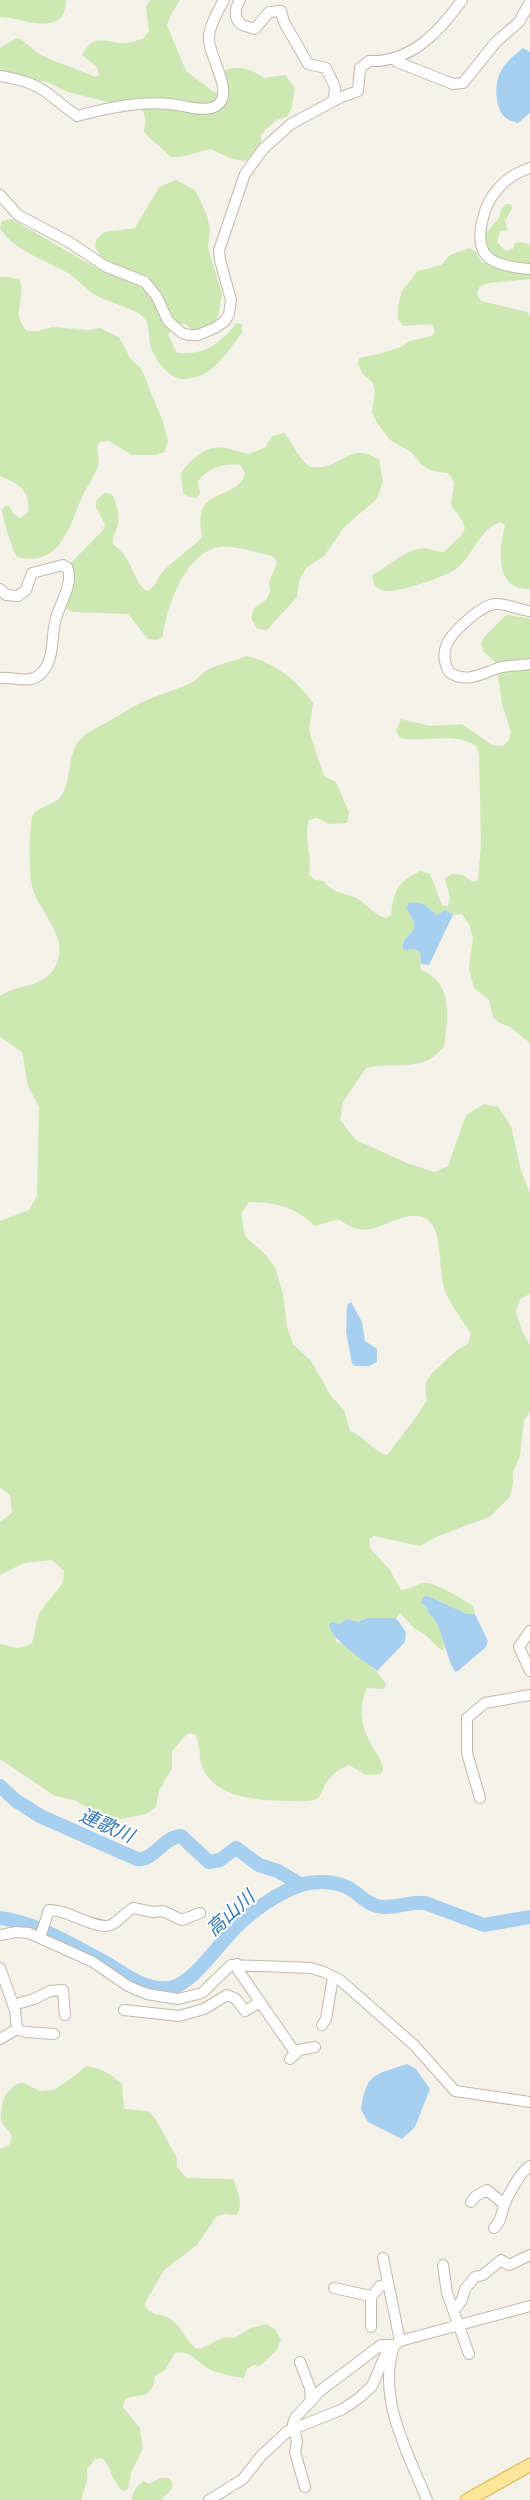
<svg xmlns="http://www.w3.org/2000/svg" width="530" height="2500" viewBox="0 0 530 2500" font-family="'Archivo Narrow','Noto Sans JP',sans-serif">
<style>
.green{fill:#cee8b3;fill-rule:evenodd}
.water{fill:#a7cff0}
.lines{fill:none;stroke-linecap:round;stroke-linejoin:round}
.river{stroke:#a7cff0;stroke-width:14}
.minor-casing{stroke:#c0baac;stroke-width:12}
.major-casing{stroke:#e3c369;stroke-width:15}
.minor{stroke:#fff;stroke-width:10}
.major{stroke:#fde59a;stroke-width:12}
.labels{text-anchor:middle;stroke-width:4;stroke-linejoin:round;paint-order:stroke}
.water-label{font-size:19px;font-style:italic;fill:#3178b4;stroke:#fff}
</style>
<rect width="100%" height="100%" fill="#f5f2ea"/>
<path class="green" d="M0,0H66C66,40 21,17 0,17Z
M150,0H180C175,8 169,17 167,25L186,71L214,92H219L223,71C238,64 251,69 264,78L285,75L295,88L292,108L287,117L276,120L261,134V146L246,161L232,159L210,149L181,157H170C162,146 151,142 144,131L146,120L143,111L68,92L47,82L0,73V48L17,38C27,42 34,51 43,56C60,64 78,69 95,77L99,75L97,67L82,55C94,32 104,43 123,43C130,43 137,40 143,39L149,31L146,7Z
M176,180L195,190L207,215L210,230L208,248L222,294L218,317L207,331L197,333L185,324H175L168,335L177,353C207,355 218,344 237,323L242,324V333C226,353 213,378 185,379C169,380 155,360 151,347C147,336 152,324 141,315C135,310 108,301 99,297C86,291 78,278 66,272C43,259 14,251 0,228L2,221L12,219L101,271L105,262L95,247L96,240L104,232L135,228L159,187Z
M506,204H511L512,208L505,221L508,230L500,231L497,242L506,251L513,249L515,243L522,242L530,245V279L489,283L479,287L477,294L481,301L527,312L530,316V589C494,591 499,549 505,526L501,522C479,529 473,556 456,569C444,577 401,592 386,591C383,591 379,588 375,587L372,575C389,567 408,545 429,549C434,550 438,552 444,552L461,536L465,528L462,520L451,505L454,484L452,478L447,473L432,471L422,465L411,452L390,440L377,423L372,412L375,393L373,383L362,373L358,364L359,358L379,354L403,346L409,341L431,336L435,332L432,324L403,326L398,319V306L402,291L418,271L441,265L450,255L469,248L476,252L482,263L491,262L485,234L499,218L501,209Z
M0,277H9L20,280C26,302 10,311 27,331H38L52,327L88,330L100,328L119,337L130,358L141,368L163,422L168,441L164,452L156,455H132L109,441L100,442L97,447C97,453 100,461 98,466C95,477 86,487 82,497C69,527 60,568 17,557C13,551 2,518 2,510L5,506H9L13,513L20,518L28,512C31,491 19,484 0,476Z
M284,433C295,445 296,456 310,467C316,467 324,468 330,465C350,456 357,446 379,460L383,482L377,499L345,526L324,556L306,568L299,581L297,597L267,630L257,629L251,618L254,608L266,600L270,592L269,583L277,563L273,556C257,553 236,545 220,547C185,552 167,607 163,636L157,640L148,639L128,614L72,612L62,605L70,564L103,530L105,525L96,507V501L104,493L112,494C116,504 120,513 118,524C117,531 112,535 113,544C135,561 130,576 146,591C157,587 156,579 163,571C175,559 190,550 202,537C201,529 199,518 202,510C209,491 240,495 245,473L240,465C224,463 208,468 198,481L200,494L196,498L189,497L183,493L181,473C191,460 207,444 225,448C233,449 241,453 249,454L266,447L272,436Z
M506,615L530,618V1043L510,1027L498,1022L493,1017L489,1000L474,988L469,968L473,938L469,924L462,914L453,915L446,910L438,915L407,909L414,922V928L402,944L420,952L421,970C454,983 448,1018 444,1047C439,1051 434,1057 429,1060C411,1068 386,1063 366,1068L343,1102L340,1120L356,1140L407,1163L434,1172L448,1166L466,1115L484,1104L498,1107L511,1126L521,1171L530,1194V1294L520,1299L516,1311L522,1331L530,1345V1412L524,1420L520,1456L513,1472V1483L510,1497L489,1517L438,1536L420,1546L374,1536L369,1539L371,1549L390,1570L401,1590C410,1589 416,1584 424,1583C433,1581 464,1600 473,1606L475,1614H467L428,1596L421,1603L427,1607L429,1614C439,1620 445,1638 444,1649L441,1650L424,1634L414,1628L400,1613L396,1618H367L358,1622L347,1619L339,1624L332,1622L336,1641C356,1652 373,1665 386,1684L384,1689L367,1688C357,1710 362,1729 374,1749C379,1758 383,1762 383,1771L380,1774L366,1775L349,1765C339,1769 332,1774 326,1783C322,1789 322,1796 316,1799C310,1802 299,1801 293,1801C264,1801 222,1800 205,1773C198,1762 201,1747 196,1735L188,1733L172,1751V1768L159,1791L156,1807L146,1814L121,1819L102,1817L74,1800L55,1796L0,1759V1644C15,1646 16,1652 32,1643L39,1613L63,1583L64,1571L52,1560L24,1563L0,1575V1522L12,1513L10,1495L0,1487V1221L29,1210L37,1196L39,1107L28,1086L22,1052L0,1037V996C17,984 44,988 55,967C71,937 39,913 32,887C29,878 29,822 33,815C39,806 55,805 61,796C72,780 67,758 78,742C85,732 98,728 109,721C121,715 132,706 145,701C160,694 176,690 191,683C198,680 202,671 211,668C223,663 235,661 247,656C275,663 297,680 313,703L309,730L324,776L336,782L349,813L347,823L329,824L317,818L309,820C303,838 313,855 309,874L315,880L324,881C330,892 345,893 356,898C367,903 374,916 386,918L391,915C394,890 398,881 421,871L430,874L442,905L448,906L450,898L445,879L451,874L463,875L473,882L478,880L481,843L479,754L476,746C454,731 425,743 400,738L396,731L401,719L430,726L462,724L492,745L503,746L509,740L511,732L502,704L496,663L483,651L481,644L484,637ZM249,1202C277,1202 294,1207 315,1226L339,1219C366,1241 379,1223 406,1217C448,1207 436,1264 444,1288C447,1300 464,1322 471,1334L468,1344C454,1351 454,1353 443,1363C430,1376 422,1379 427,1400L417,1416L387,1455C373,1451 365,1437 350,1431L344,1410L331,1396L311,1361L293,1344L287,1327L283,1294L275,1267L266,1255L245,1236L241,1214Z
M86,2066C99,2067 112,2074 122,2084L124,2109L148,2111L155,2118L177,2158V2167L187,2178L233,2179C237,2191 244,2203 237,2215L224,2214L216,2217L197,2245L164,2270L145,2303L146,2308C158,2318 158,2312 167,2317C181,2323 185,2341 197,2349C213,2346 219,2334 234,2338L251,2328L266,2324L275,2329L281,2340L277,2350L260,2366L254,2365L247,2369L244,2378C234,2377 223,2374 213,2371C197,2365 194,2350 175,2353L165,2370L155,2376C152,2400 142,2393 125,2399L123,2407L140,2428L143,2448L131,2473L128,2489L124,2491C112,2485 112,2467 102,2458L95,2459L87,2469V2481L81,2500H0V2149L9,2145L12,2137C10,2130 3,2127 1,2120C0,2101 6,2088 22,2082L40,2091L54,2090L73,2077Z
M160,2478H169L173,2484L171,2490L161,2500H132C133,2491 136,2486 144,2481L149,2484Z"/>
<path class="water" d="M523,48L530,52V113L518,123C515,122 510,121 507,119C494,110 494,83 501,71C505,62 515,55 523,48Z
M409,902L424,904L437,915L446,910L453,915L429,965L421,964L420,952L414,949L404,950C399,943 410,935 414,928V922L407,909Z
M351,1302L362,1322L365,1341L377,1349V1362L369,1366H355L352,1364L346,1332L347,1305Z
M428,1596L467,1614H475L488,1641L486,1647L458,1671L455,1672C445,1656 442,1622 429,1614L427,1607L421,1603L423,1597Z
M367,1618H396L406,1632L405,1642L377,1671C364,1660 331,1641 329,1624L332,1622L339,1624L347,1619L358,1622Z
M407,2064L416,2069L430,2089L415,2127L402,2139L368,2122L361,2110C366,2073 374,2075 407,2064Z"/>
<g class="lines">
<path class="river" d="M0,1786L15,1800L40,1816L137,1859C153,1862 164,1836 181,1836L209,1862L220,1860L236,1848L259,1865L278,1871L301,1885
M0,1918C35,1922 70,1944 101,1960C123,1972 143,1991 169,1988C191,1986 219,1944 235,1928C252,1911 277,1893 301,1885C315,1880 339,1881 352,1890C361,1896 366,1903 377,1906C392,1910 410,1901 425,1903L484,1925L530,1917"/>
<g class="minor-casing">
<path id="minor" d="M240,0C235,8 233,18 242,25L255,29L269,12L281,11L284,22L308,64L326,68L335,87L334,99L330,103
M397,62L453,84L463,83L496,42L519,22L530,2
M0,76C43,83 44,92 77,116C111,107 143,100 178,105C189,107 206,112 216,106C237,94 206,54 209,35C211,24 218,10 224,0
M530,168C518,172 506,179 498,189C485,202 473,239 486,255C494,265 518,268 530,269
M0,195L18,215L69,242L105,266L145,282L157,297L168,321L182,333L189,335H198L215,328L225,321L229,314L231,300L220,260L219,250L245,174L263,149L291,124L341,97L358,91L360,68L369,61C411,63 440,31 462,0
M0,589L6,595L18,596L26,590L32,573L63,565L67,567C75,583 58,606 55,622C51,639 55,664 38,676C26,684 12,676 0,678
M530,611C518,610 507,603 495,604C486,605 478,611 471,617C453,632 436,648 449,672C468,685 483,672 502,667C511,665 521,666 530,664
M530,1631L519,1647L530,1671
M480,1798L467,1753V1718L485,1703L530,1695
M0,1935L16,1932L29,1933L93,1962L128,1986L147,1994L178,1999L202,1993L231,1965L311,1968L324,1972L340,1980L414,2045L455,2091L530,2102
M40,1937L49,1910C67,1909 97,1931 111,1925C120,1921 125,1912 133,1908L153,1912L163,1911L182,1920L200,1913
M237,1964L238,1970L296,2054
M0,1968L15,2010L17,2029L0,2039
M13,2005L34,1999L50,1991L63,1990L65,2015
M124,2010L179,2016L204,2009L227,1995L236,1999L245,2011L260,2002
M322,2025L326,2019L333,1977
M17,2029L25,2032L54,2034
M290,2059L299,2050L315,2047
M471,2202L476,2196L487,2190L504,2204
M494,2228C501,2222 501,2215 504,2206C507,2196 521,2171 530,2166
M383,2258L400,2341
M443,2265L447,2293L469,2354
M334,2288L371,2296
M454,2311L462,2300L465,2289L475,2277L483,2275L501,2260L509,2265L530,2255
M371,2327V2297L380,2286L388,2284
M300,2362L310,2388L311,2400
M305,2487L295,2452L297,2441L293,2424L295,2418L320,2391L381,2345H394C377,2400 407,2450 427,2500
M209,2500L243,2479L261,2456L288,2431L343,2409L359,2398L372,2386L387,2351L400,2341L530,2306"/>
</g>
<g class="major-casing">
<path id="major" d="M467,2500L530,2465"/>
</g>
<use href="#minor" class="minor"/>
<use href="#major" class="major"/>
</g>
<g class="labels">
<g class="water-label">
<text transform="translate(107 1825) rotate(24)" y="7">連歌川</text>
<text transform="translate(230 1913) rotate(-42)" y="7">高山川</text>
</g>
</g>
</svg>
